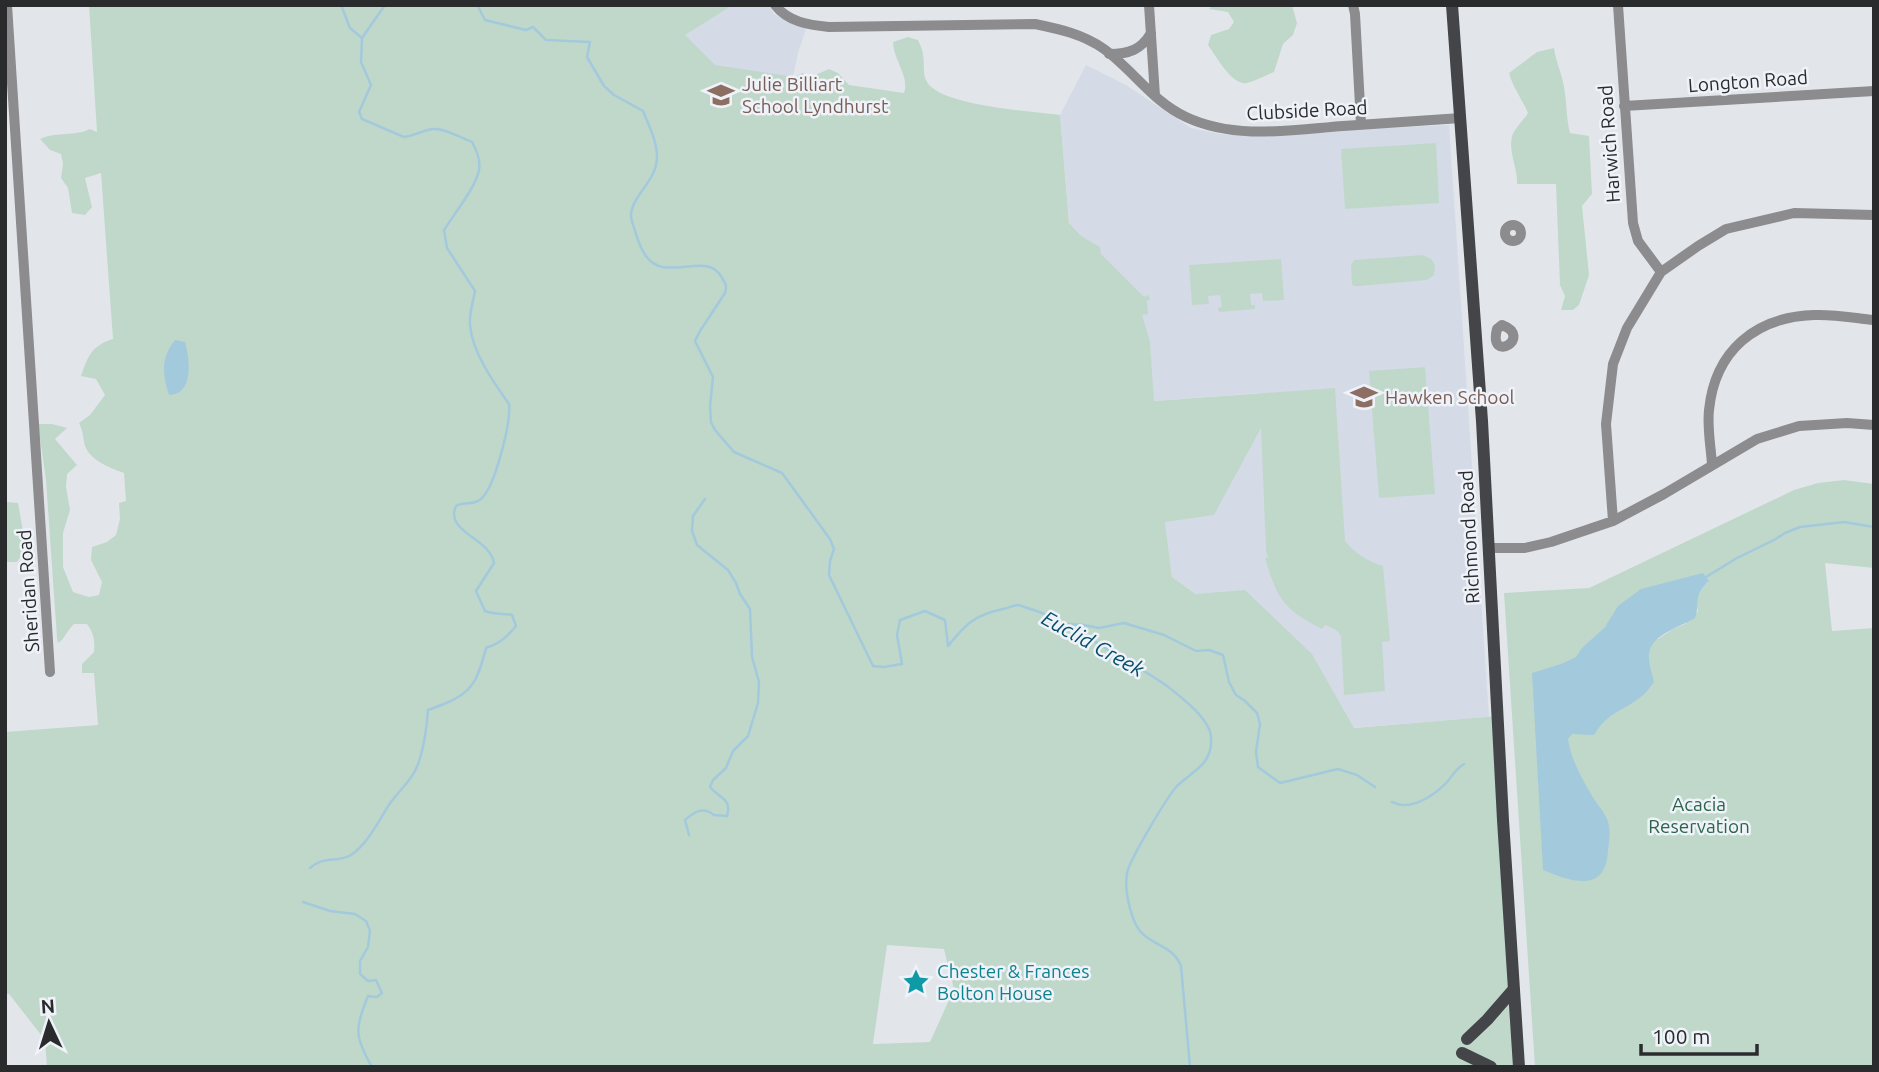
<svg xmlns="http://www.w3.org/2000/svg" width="1879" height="1072" viewBox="0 0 1879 1072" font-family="Ubuntu,sans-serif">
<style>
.built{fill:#d4dbe7}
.green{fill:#c0d8ca;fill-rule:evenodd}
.water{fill:#a3c9dc}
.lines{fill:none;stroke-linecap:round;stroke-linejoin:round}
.stream{stroke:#a3c9dc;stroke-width:2.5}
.minor{stroke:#8c8c8f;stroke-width:10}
.major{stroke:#444549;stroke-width:12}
.labels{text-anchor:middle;stroke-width:5;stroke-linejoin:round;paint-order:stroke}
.street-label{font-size:19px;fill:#2a2b2d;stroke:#eff3f9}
.education-label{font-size:19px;fill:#785e54;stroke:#eff3f9;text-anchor:start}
.park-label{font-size:19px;fill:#2a6548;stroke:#eff3f9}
.culture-label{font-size:19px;fill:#0d838f;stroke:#eff3f9;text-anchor:start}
.water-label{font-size:21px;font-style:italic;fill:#044e69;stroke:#eff3f9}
</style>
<rect width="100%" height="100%" fill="#e2e6eb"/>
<path class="built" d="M733,5H768L774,14L806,29L798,53L793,77L819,114L625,71Z
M1086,65L1126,85L1191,128L1221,134L1232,135L1449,125L1489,717L1310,731L1217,608L1172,577L1165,522L1260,393L1153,401L1150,342L1072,255L1060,115Z"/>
<path class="green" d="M89,5H733L685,35L715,65L795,77L802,73L813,76L829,69L838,73L849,85L904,93C910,77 893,59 893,42L908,37L918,40C920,45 923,50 923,55C925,65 922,73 927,82C941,106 1031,111 1060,115L1069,223L1081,236L1100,247L1101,254L1144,297L1149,295L1150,300H1147L1148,314L1142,315L1150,342L1154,401L1335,388L1345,541C1356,554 1367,561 1383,566L1390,641L1382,642L1385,691L1344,695L1341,637C1338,629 1332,628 1325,625L1322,629C1284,610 1277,599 1265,558H1268L1266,550L1261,428L1214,515L1165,522L1172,577L1196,594L1245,590L1312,654L1354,728L1498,716L1519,1067H47L45,1040L9,994H5V732L98,725L94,673H82V664L94,652C95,640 94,634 87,624H74C67,630 65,639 58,643L57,638L46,480L38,424H52L67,428L55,439L77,465L67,474L66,487L70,510L63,533V567L73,592L89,597L99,595L102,582L91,560L92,547L107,542L116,535L120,519L119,503L126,501L124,473C110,468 91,461 85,446C83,438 83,431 79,423L90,415L105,395L96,379L81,376C88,356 91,346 113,339L101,173L85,178L92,207L85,215L72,213L68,188L61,178L63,164L61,154L50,150L40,139C58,131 73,137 90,129L97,132ZM887,945L944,949L954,989L930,1042L873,1044Z
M1213,5H1292L1297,23L1293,35L1283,44L1274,72C1266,75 1256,81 1247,83C1232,86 1216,56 1208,45L1211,35L1229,29L1234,22L1228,12L1209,9Z
M1554,48C1556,62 1562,74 1564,87C1567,103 1566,117 1570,133L1589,136L1592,194L1582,206L1589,275L1579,305L1573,310H1561L1565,296L1560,285L1556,184H1517C1518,169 1508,151 1512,137C1513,130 1524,120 1528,113C1522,99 1513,88 1509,73L1537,52Z
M1436,143L1439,203L1345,209L1341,149Z
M1423,255L1431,259L1435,265L1434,275L1427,280L1360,286H1354L1352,284L1351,265L1354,260Z
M1281,259L1284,300L1263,301L1262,293L1250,294L1251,305H1255V309L1219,312L1218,308L1222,307L1220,295L1208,296L1209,304L1192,305L1189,265Z
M1425,367L1435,494L1379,498L1369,371Z
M1844,480L1874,484V568L1825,563L1832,631L1874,628V1067H1535L1504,593L1589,588L1794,490L1818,483ZM1709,581C1700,590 1695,598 1698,611L1685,624L1673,629L1658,639L1583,648L1605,627Z
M5,502L18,503L26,548L17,562H5Z"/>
<path class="water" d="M175,340L185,342C190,360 194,395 169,395C162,374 161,357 175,340Z
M1703,573L1709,581C1692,597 1701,601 1695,618C1681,627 1651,634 1649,654C1648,663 1652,673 1654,682C1651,686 1647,692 1643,695C1624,712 1610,709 1594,735L1572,734L1568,739C1571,759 1581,777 1591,794C1596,803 1605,812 1608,822C1611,831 1609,841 1608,850C1606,894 1572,882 1543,870L1532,673L1561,664L1576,657L1582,648L1605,627L1618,606L1641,589Z"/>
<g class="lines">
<path class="stream" d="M341,5L350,28L362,38L385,5
M477,5L485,20L526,30L533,27L546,40L590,42L587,57L604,86L614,95L643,111C649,126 657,141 657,157C657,181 631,196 631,216C631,220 634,227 635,231C638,240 640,248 646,256C665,284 708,249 722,278C726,284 727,286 725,293L700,331L695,341L713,377L710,406L711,422L715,430L734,452L782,473L830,539L834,549L830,561L829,575L873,666L884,667L902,664L897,635L900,620L925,611L945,620L948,646C966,624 974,615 1003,609C1008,608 1014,605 1018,605C1023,606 1029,609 1034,610C1065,621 1093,641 1122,658C1137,667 1153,676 1167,686C1181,697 1210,719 1211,737C1213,764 1194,770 1177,786C1167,797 1130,859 1127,873C1125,886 1128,903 1132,915C1142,949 1170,939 1181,966L1190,1067
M1706,577L1737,558L1774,540L1785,533L1800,527L1844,522L1874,527
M1067,624L1084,625L1099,628L1124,623L1164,635L1196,651L1209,650L1223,655L1229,682L1236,695L1245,701L1257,713L1260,724L1256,752L1258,767L1280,783L1338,769L1357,775L1375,787
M1392,802C1395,803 1399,805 1403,805C1419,806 1438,792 1448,781C1453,774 1456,769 1464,764
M689,835L685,820C694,812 703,806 714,815L727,816C732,798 720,799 710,787L713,780L726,768L733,751L748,736L758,703L759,682L752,657L750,609L740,594L736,583L728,570L697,545L692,531L693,516L705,499
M310,868C325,855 337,863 351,855C367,844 377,824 387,808C395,794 409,784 416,769C423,754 427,727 428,710C434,708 439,706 444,704C475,692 478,677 486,648C499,644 507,637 516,626L512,615C503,613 495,615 485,611L476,591L494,563C490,538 444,532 456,506C465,501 473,506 481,499C495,487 511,423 509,404C494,383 472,352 470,325C469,314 473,302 475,291L447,248L444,230C454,214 476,187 479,170C481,160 477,151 472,142C461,138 445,128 433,129C423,130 414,136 404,137L362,119L359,112L371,85L361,62L362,38
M303,902L330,911L355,914L366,921L370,931L368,947L360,961V974L368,981L376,980L382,993L377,997L368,996C355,1029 354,1036 372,1067"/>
<path class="minor" d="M7,5L50,672
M775,5C788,22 809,25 829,27L1035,24C1059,29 1083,34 1104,49C1133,70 1153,102 1186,117C1235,140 1291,130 1343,126C1382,123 1421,121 1461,118
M1149,5L1155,96
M1353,5L1355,14L1361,124
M1618,5L1633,223L1638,241L1661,272
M1109,54C1129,54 1141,50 1151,33
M1624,106L1874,91
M1505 233a8 8 0 1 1 16 0a8 8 0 1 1-16 0Z
M1502,325C1534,337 1488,365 1497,329Z
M1712,465C1711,447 1707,428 1709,410C1715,351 1755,317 1814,315C1834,314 1854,318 1874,320
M1613,521L1606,424L1613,364L1627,328L1661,272L1698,246L1726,229L1794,213L1874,215
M1489,548H1525L1551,542L1613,521L1664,494L1757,439L1799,426L1847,423L1874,425"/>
<path class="major" d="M1452,5L1482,421L1503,820L1519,1067
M1467,1039L1487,1020L1514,989
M1462,1053L1491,1067"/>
</g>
<defs>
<g id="school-bare" transform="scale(2.1)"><path d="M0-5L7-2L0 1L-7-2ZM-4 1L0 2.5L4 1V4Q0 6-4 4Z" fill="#8d6e63" stroke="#eff3f9" stroke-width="2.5" paint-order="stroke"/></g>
<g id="sight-bare" transform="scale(2.1)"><path d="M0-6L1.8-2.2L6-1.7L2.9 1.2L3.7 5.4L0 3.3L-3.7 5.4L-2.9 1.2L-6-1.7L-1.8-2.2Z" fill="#0f9aa8" stroke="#eff3f9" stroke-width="2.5" paint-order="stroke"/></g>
</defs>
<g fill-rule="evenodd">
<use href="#school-bare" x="721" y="95"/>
<use href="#school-bare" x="1364" y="397"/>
<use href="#sight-bare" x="916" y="982"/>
</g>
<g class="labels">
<g class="street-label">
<text transform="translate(1748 81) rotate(-4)" y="7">Longton Road</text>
<text transform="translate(1307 110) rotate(-3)" y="7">Clubside Road</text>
<text transform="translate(1609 144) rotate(-94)" y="7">Harwich Road</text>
<text transform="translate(1469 537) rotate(-93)" y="7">Richmond Road</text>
<text transform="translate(28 591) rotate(-94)" y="7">Sheridan Road</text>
</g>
<g class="education-label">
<text x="742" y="91">Julie Billiart<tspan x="742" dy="22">School Lyndhurst</tspan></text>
<text x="1385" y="404">Hawken School</text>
</g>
<g class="park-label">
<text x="1699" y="811">Acacia<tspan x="1699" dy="22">Reservation</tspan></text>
</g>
<g class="culture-label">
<text x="937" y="978">Chester &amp; Frances<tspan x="937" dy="22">Bolton House</tspan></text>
</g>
<g class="water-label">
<text transform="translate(1093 644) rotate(29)" y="7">Euclid Creek</text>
</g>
</g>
<rect width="1879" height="1072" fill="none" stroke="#2a2b2d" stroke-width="14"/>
<g transform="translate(49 1023) rotate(356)" stroke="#eff3f9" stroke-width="5" paint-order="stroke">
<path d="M0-5L12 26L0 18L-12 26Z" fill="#2a2b2d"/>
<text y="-10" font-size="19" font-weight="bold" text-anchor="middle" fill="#2a2b2d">N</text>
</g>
<path d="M1641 1044v10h116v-10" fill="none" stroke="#2a2b2d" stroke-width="3.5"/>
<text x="1652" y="1044" font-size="21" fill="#2a2b2d" stroke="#eff3f9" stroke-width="5" paint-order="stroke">100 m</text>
</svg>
